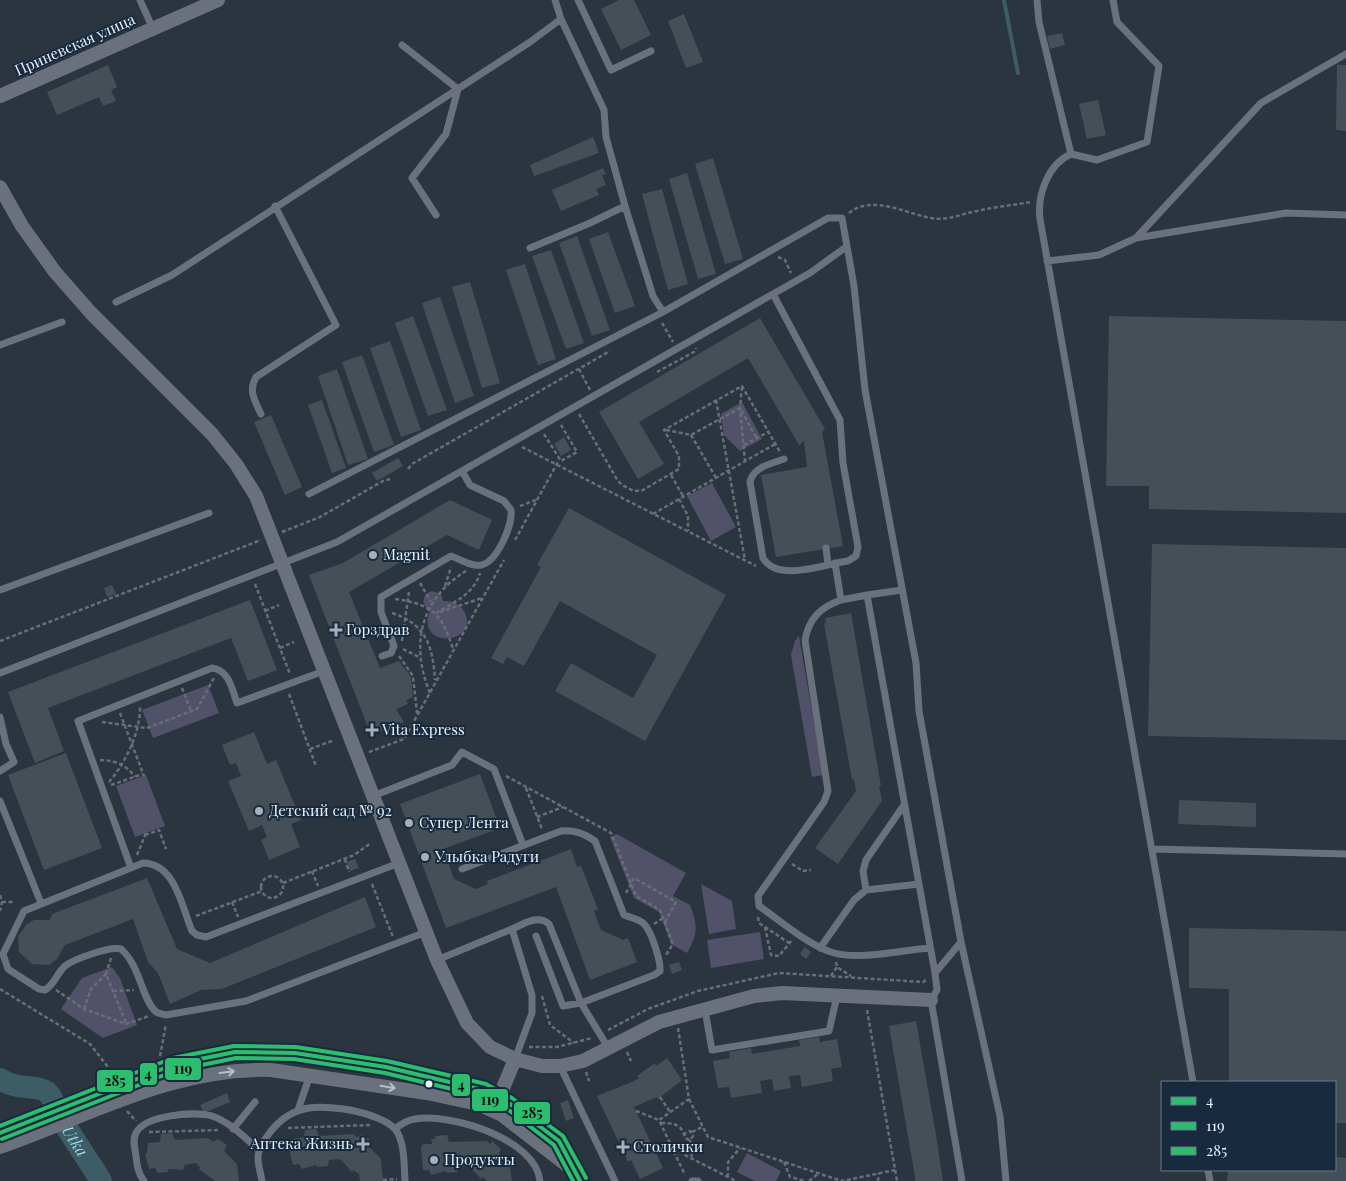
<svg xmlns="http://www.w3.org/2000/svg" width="1346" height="1181" viewBox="0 0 1346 1181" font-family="'Playfair Display',serif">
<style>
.green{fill:#515169}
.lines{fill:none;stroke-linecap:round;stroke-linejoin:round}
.stream{stroke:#3c5d66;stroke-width:4}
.river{stroke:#3c5d66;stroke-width:22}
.building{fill:#454f57}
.path{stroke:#686e77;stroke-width:2.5;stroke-dasharray:4 2.5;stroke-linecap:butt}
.service{stroke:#6b717c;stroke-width:7}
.minor{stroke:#6b717c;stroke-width:14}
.bus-1-casing{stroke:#182a3e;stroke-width:8}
.bus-2-casing{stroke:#182a3e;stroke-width:8}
.bus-3-casing{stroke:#182a3e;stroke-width:8}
.bus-1{stroke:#2cbe6e;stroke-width:4}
.bus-2{stroke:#2cbe6e;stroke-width:4}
.bus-3{stroke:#2cbe6e;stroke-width:4}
.oneway{stroke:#b6bec9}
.poi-dot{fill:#a6afba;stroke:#182a3e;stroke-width:2}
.bus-dot{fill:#e8f1fc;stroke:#182a3e;stroke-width:2}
.labels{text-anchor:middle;stroke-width:4;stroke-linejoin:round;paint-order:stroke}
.street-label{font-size:15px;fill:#e8f1fc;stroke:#182a3e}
.poi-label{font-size:15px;fill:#e8f1fc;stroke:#182a3e;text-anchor:start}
.water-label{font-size:16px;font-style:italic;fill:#97dced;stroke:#182a3e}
.line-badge{stroke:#182a3e;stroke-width:2}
.pale-badge-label{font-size:14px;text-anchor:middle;font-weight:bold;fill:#111}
</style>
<rect width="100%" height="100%" fill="#2a3540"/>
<path class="green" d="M742,402L762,439L740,451L724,435L721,414Z
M712,483L736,527L711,541L687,496Z
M432,591L441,594L443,601C452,601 459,603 464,611C482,645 414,650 430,611C421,605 421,595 432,591Z
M799,636L823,775L812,777L791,655L795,641Z
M208,685L219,713L153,738L142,710Z
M146,775L165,826L135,837L116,786Z
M617,834L686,873L673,896L690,905C698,926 698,934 687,953L671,944L659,912L634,898L610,837Z
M701,884L732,901L736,929L709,934Z
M760,932L764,959L711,968L707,940Z
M112,967L120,978L137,1025L103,1038L61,1009L82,978Z
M747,1153L781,1171L776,1181H755L737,1172Z"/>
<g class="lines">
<path class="stream" d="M1004,0L1018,73"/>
<path class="river" id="s1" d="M0,1079C18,1091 35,1084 47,1092C53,1097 56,1109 60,1116C72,1138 88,1159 101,1181"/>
</g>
<path class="building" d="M619,0H634L651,35L621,50L601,9Z
M684,14L703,62L686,68L668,21Z
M1062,33L1065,45L1050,49L1047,36Z
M108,65L117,87L111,90L116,101L103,106L99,97L57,115L47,92Z
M1337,65H1346V131L1336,130Z
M1098,100L1106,135L1087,139L1079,104Z
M593,137L599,153L534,176L530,165Z
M713,158L743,259L725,264L695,164Z
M603,168L606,174L602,175L606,185L596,189L599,195L561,211L552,190Z
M687,173L716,274L698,279L669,179Z
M662,189L688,284L668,290L642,194Z
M608,232L635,306L615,313L589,239Z
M577,236L610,330L592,336L559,243Z
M551,250L584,343L566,349L532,256Z
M525,264L556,359L538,365L506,270Z
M470,282L500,383L482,388L452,287Z
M440,297L474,396L455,403L422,303Z
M413,316L447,410L428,416L395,323Z
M1109,316L1346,321V513L1149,509V486H1106Z
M760,318L825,429L822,432L843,546L776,557L761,475L807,467L804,441L799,445L748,358L639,422L664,464L638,479L599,412Z
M390,341L421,430L401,437L370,348Z
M362,355L394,445L374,452L342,362Z
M337,369L368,459L348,465L318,376Z
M322,400L346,468L332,473L308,405Z
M271,415L302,487L285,495L254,422Z
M564,437L571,450L561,456L554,444Z
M398,458L403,466L377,481L372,473Z
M450,500L492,520L479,550L447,535L349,592L380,668L399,661L411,677L413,697L406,700L408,704L396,709L404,722L371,735L309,575L343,563Z
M569,508L726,595L645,741L555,691L571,663L633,698L657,655L560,601L524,666L507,657L503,664L491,658L541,567L537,565Z
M1152,544L1346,548V740L1148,736Z
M112,585L116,594L107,597L104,588Z
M250,600L277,670L248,681L231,638L48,708L64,751L35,763L8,692Z
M851,613L881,786H879L882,801L838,864L815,848L856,791L854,779L852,780L824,624L826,623L825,618Z
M254,732L267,764L276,760L301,820L291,824L300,847L269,860L261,840L267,837L262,825L249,831L228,781L241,776L236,763L230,765L222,745Z
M66,753L102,848L44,870L8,775Z
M480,774L500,828L443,849L454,879L476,889L488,884L487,881L571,849L577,867L581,866L598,909L594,911L601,930L623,940L628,938L637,962L590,980L556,887L446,928L400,804Z
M1179,800L1256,803V827L1178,824Z
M355,859L359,868L350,871L347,862Z
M147,878L177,949L210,963L365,897L376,927L222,989L201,990L170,1004L158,973L148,962L133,919L65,945L57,959L49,965L32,964L19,952L18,936L27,924L34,920H50L52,914Z
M1189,928L1346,931V1123H1335V1082H1229V989L1189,988Z
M805,947L811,952L806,959L800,954Z
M679,962L682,970L672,974L669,965Z
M916,1021L936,1135L943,1181H915V1177L889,1026Z
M819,1037L820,1042L837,1039L842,1067L831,1069L833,1081L802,1087L800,1075L789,1076L791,1088L774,1091L772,1079L760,1081L762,1093L731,1098L729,1087L718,1088L713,1061L730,1058L729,1052L751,1048L752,1054L800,1046L799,1040Z
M667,1058L682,1080L658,1099L657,1097L634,1107L663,1168L640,1179L631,1160L628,1162L597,1096L634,1081L639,1078L637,1076L655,1063L656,1066Z
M227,1093L230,1102L204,1113L200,1105Z
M568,1100L574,1118L566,1121L560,1103Z
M316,1129L319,1136L353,1134L357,1137L362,1134L371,1141L369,1147L381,1159L383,1181H360L359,1174L353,1170L352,1172L340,1159L329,1160L328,1166L317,1167L316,1165L302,1169L299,1164L293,1165L289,1149H292V1139L304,1137L305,1130Z
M172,1133L175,1140L208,1138L213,1142L218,1139L227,1145L224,1151L237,1164L239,1181H215L199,1169L200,1167L196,1163L185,1165L183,1170L168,1169V1172L158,1173L155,1168L149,1169L145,1154L147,1153L148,1143L160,1142L161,1134Z
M447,1135L449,1142L487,1141L490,1144L492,1141L501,1149L499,1154L510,1167L512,1181H487L483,1177L481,1179L469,1166L459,1167L457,1172L446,1173V1171L431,1175L429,1170H423L421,1147L423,1144H432L431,1139H435V1136Z
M1335,1157L1346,1158V1181H1227L1228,1170H1335Z"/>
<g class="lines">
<path class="path" d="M849,213C872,194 907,214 931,218C949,221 960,214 977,211C994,207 1013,205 1031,202
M778,257L785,260L791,273
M662,323L673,342
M579,369L590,390
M657,372L694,352L696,348
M742,387L740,408L745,461
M716,400L745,560
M579,414L618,481L622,485L634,491L643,490L679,469V456L664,430L742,386L780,452
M666,430L691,435L740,408L757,439
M544,434L561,461L577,452L561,425
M691,435L716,478
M744,445L768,432
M522,447L756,566
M408,469L412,464L610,351
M671,475L683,496
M679,499L688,516V531
M520,506L538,499
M653,514L775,444
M282,532L320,517L383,481L390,479
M515,540L559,460
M420,583L431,602
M255,584L290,674
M445,586L451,567
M395,599C432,604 442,614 453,649
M265,611L279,605
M440,612L482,598
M392,613C427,624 433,648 435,680
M436,613C453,603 474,594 480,573
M0,641L261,540
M402,641L409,592
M280,648L294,642
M403,649L419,657
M399,656L413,676L417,713
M182,688L191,711
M430,693C410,645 420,599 466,571
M289,694L316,766
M120,713L144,776
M102,722L147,728L197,709L214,678
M310,749L332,741
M369,752L404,739L504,560
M100,760C114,760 127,765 135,777
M506,776L611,833L636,896L660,910L673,944L666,955
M109,782C126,762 141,731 140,705
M111,785L143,774
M526,788L542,829
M537,817L563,807
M145,835L159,830L166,849
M137,855L146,833
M345,859L349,872
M792,864L803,871L811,870
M312,871L318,886
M261 887a11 11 0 1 1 22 0a11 11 0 1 1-22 0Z
M283,883L354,855L371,843
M372,884L393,937
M626,893L634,878L676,902L665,922
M0,895L2,902L0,911
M2,902H13
M232,902L238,917
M196,916L262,891
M758,917L759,923L789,943
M654,924L663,918
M765,927L771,955L779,956L792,940
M111,958L106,974L126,1023
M836,962L837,967L851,976
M831,976L837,967
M0,989L90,1044L115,1076
M56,990L84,1009L126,1024L149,1016
M113,991L134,990
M542,996L550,1025L574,1043
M84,1009L91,989L106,974
M867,1010L897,1181
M678,1028L689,1099L659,1120L685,1175
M608,1030L648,1009L698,991L779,973L923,982L926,980
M529,1047H557L592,1038
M627,1052L631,1061
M160,1056L166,1024
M586,1072L589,1081
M660,1097L670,1112
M689,1099L708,1137L842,1181L895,1170
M127,1111L136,1121
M636,1111L659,1120
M661,1123C674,1123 682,1124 685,1138L690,1140L693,1136L690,1131L684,1134
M288,1128L370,1125
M149,1132L219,1130
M692,1132L702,1127
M690,1140L692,1158
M673,1149L736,1181
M784,1162L790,1177L806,1181
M728,1177V1162L740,1148
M383,1180L397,1179
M809,1181L819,1173
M878,1181L879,1173"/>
<path class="service" d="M140,0L153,29
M555,0L561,19L604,110L606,137L625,206L653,296L663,312
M578,0L611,70L651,51
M1037,0L1039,22L1071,154L1097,160L1147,142L1159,66L1117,22L1113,0
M402,45L458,89L446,134L412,178L436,215
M1071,154C1048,164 1037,195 1040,219L1193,1082
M1136,238L1286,213L1346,215
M530,248L590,223L625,206
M1047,261L1099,255L1136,238L1261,103L1346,54
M773,294L840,420L843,463L858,547L856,556L848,561C824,564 778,583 763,558L750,482C753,467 771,464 784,459
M116,302L172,275L530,42L561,19
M0,345L62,322
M261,414C255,401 248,391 256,377L336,325L275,206
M309,494L663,312L828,218H842L854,286L865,390L916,663L919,711L961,942L1000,1116L1006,1181
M826,548L828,564
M835,563L841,600L867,595L935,973L937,990L931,1000L962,1181
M0,590L209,513
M867,595L902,590
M841,600C821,607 809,618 805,640L828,791L824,802L758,896L759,906C781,921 809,946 834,953C860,960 902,950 930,948
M382,656L391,653L394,646L381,612V597L451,556C459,559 472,567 481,565C497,562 513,525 511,510L504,501L470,485L462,471
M0,673L337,542L773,294L810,273L846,247
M0,717L6,744L14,762L0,771
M373,796L452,765L462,752L494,769L523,845
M0,801L41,903
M1152,849L1346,854
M399,863L206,937L197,935L192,931C182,907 175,863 143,863L24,911L3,954L8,969L39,989L45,990C55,984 57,973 65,966C74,959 110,946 121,949C141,967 141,997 155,1011C158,1014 162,1014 166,1015L246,1001L426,932
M131,868L78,721L212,668C229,670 232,689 237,703L324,671
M462,869L561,831C575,830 583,833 595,841L624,915C630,917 638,919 643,923C651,929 661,962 660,971L654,975L581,1003L563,1006L536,936
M866,890L863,871L866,860L904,805
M512,929C524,924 538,914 549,924L581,1003L609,1049
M820,948L854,900L866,890L919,884
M437,960L512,929L532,995V1013L515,1059
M935,973L961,942
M705,1010L712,1050L829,1031L837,996
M560,1066L615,1181
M298,1110L310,1075
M233,1129L255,1102
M395,1129C401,1124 407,1120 415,1119C451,1113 536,1139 540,1181
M1208,1170L1210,1181
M144,1181C138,1173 137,1166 136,1156C135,1149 132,1140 136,1133C145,1115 194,1111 212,1116C230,1122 245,1138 259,1150
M262,1181C261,1174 258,1166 258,1158C258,1148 265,1139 271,1131C293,1104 317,1105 350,1110C364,1113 385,1118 395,1129C405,1141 404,1166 405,1181
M692,1181H698"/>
<path class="minor" d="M0,96L218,0
M0,187L22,226L55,272L91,313L212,434L236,464L256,496L437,960L467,1023L490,1047L515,1059L542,1066H560L583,1061L659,1022L754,996L782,993L931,1000
M499,1098L515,1059
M0,1133L175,1064L235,1052L295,1053L386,1067L456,1082L483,1090L509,1103L559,1141L580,1181
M0,1147C89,1116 174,1067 271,1070L427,1093L478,1104L502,1115L568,1166"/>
<g class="bus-1-casing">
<path id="bus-1" d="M0,1133L175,1064L235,1052L295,1053L386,1067L483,1090L509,1103L559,1141L580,1181"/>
</g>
<g class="bus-2-casing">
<path id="bus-2" d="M2,1139L177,1070L236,1058L294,1059L385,1073L481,1096L506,1108L554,1145L573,1181"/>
</g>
<g class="bus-3-casing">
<path id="bus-3" d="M0,1126L173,1058L234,1046L296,1047L387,1061L486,1084L512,1098L563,1136L586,1178"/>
</g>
<use href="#bus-1" class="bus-1"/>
<use href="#bus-2" class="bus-2"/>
<use href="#bus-3" class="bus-3"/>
</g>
<defs><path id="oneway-shaft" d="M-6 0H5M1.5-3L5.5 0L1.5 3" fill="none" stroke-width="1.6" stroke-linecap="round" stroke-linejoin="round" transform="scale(1.25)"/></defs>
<g class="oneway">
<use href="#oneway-shaft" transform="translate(227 1072) rotate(-7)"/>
<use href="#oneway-shaft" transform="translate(388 1087) rotate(9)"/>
</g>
<g class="poi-dot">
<circle cx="373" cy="555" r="5"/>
<path d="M333.5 622.5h5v5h5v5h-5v5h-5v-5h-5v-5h5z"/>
<path d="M369.5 722.5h5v5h5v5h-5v5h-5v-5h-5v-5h5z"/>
<circle cx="259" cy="811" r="5"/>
<circle cx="409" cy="823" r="5"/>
<circle cx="425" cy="857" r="5"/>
<path d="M360.5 1136.5h5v5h5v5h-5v5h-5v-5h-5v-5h5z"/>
<path d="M620.5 1139.5h5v5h5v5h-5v5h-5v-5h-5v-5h5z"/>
<circle cx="434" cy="1160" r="5"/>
</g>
<circle class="bus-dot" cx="429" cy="1084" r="4.5"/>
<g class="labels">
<g class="street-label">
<text transform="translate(75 45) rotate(-24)" y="5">Приневская улица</text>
</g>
<g class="poi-label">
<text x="383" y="560">Magnit</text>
<text x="346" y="635">Горздрав</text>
<text x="382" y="735">Vita Express</text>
<text x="269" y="816">Детский сад № 92</text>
<text x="419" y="828">Супер Лента</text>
<text x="435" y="862">Улыбка Радуги</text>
<text x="353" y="1149" text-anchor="end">Аптека Жизнь</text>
<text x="633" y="1152">Столички</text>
<text x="444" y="1165">Продукты</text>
</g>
<g class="water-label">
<text dy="6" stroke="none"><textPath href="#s1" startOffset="106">Utka</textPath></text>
</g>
</g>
<g class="line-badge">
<rect x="164" y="1057" width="38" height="24" rx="5" fill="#2cbe6e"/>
<rect x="139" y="1062" width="19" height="24" rx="5" fill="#2cbe6e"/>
<rect x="96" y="1069" width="38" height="24" rx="5" fill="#2cbe6e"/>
<rect x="451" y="1073" width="20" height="24" rx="5" fill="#2cbe6e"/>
<rect x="471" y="1088" width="38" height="24" rx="5" fill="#2cbe6e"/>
<rect x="513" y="1101" width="38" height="24" rx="5" fill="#2cbe6e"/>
</g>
<g class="pale-badge-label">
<text x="183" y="1074">119</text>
<text x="148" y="1079">4</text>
<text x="115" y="1086">285</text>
<text x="461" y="1090">4</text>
<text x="490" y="1105">119</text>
<text x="532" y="1118">285</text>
</g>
<rect x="1161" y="1081" width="175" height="90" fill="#182a3e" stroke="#6b7a8a"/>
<rect x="1171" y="1097" width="25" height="8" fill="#2cbe6e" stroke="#6b7a8a"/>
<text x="1206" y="1106" font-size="15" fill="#e8f1fc">4</text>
<rect x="1171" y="1122" width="25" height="8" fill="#2cbe6e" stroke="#6b7a8a"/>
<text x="1206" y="1131" font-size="15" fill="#e8f1fc">119</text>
<rect x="1171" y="1147" width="25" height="8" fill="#2cbe6e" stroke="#6b7a8a"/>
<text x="1206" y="1156" font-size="15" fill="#e8f1fc">285</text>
</svg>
